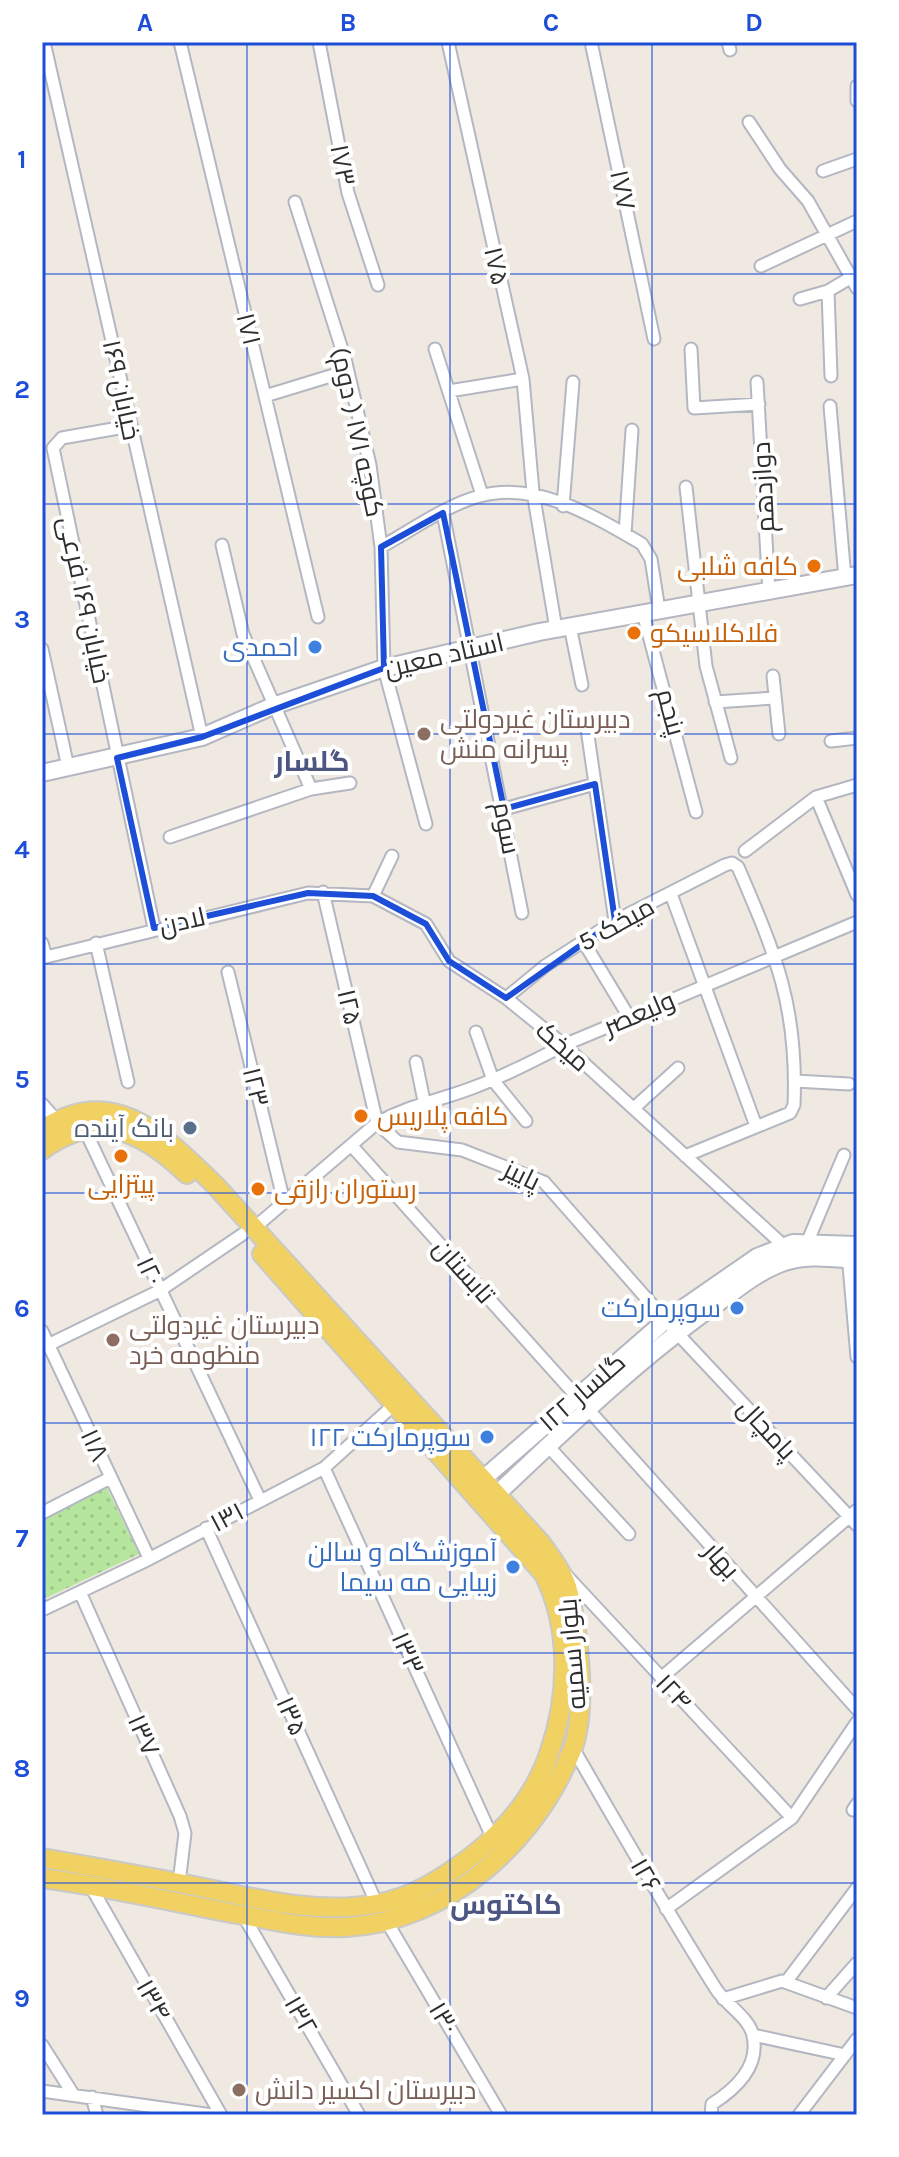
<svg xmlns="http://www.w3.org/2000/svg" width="899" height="2157" viewBox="0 0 899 2157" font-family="Karla,Cairo,sans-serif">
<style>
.grass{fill:url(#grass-dots)}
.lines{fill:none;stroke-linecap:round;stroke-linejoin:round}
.street-casing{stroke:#b4b7c1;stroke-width:15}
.secondary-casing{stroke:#b4b7c1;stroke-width:20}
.primary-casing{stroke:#c9c9c9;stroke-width:22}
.street{stroke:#fff;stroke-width:11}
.secondary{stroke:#fff;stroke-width:16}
.primary{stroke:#f2d163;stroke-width:18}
.marked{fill:none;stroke:#1d4ed8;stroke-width:6;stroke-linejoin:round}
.grid{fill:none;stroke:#1d4ed8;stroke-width:2;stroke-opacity:0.55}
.food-dot{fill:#e8710a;stroke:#fff;stroke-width:3}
.shop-dot{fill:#3f7fe0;stroke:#fff;stroke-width:3}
.education-dot{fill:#8d6e63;stroke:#fff;stroke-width:3}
.service-dot{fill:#5c6f8a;stroke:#fff;stroke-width:3}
.labels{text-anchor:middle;stroke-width:8;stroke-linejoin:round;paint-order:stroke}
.street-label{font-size:26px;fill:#2e2e2e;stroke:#fff}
.food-label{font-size:26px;fill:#c56008;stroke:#fff;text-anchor:start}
.shop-label{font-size:26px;fill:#366cbe;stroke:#fff;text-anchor:end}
.education-label{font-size:26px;fill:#785e54;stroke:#fff;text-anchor:start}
.service-label{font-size:26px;fill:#4e5e75;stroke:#fff;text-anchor:end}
.neighbourhood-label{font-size:28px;font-weight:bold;fill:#4d5680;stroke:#fff}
.neatline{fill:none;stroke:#1d4ed8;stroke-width:3}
.grid-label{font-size:26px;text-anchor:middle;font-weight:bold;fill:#1d4ed8}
</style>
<defs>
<pattern id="grass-dots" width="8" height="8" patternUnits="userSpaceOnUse" patternTransform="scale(2)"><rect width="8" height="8" fill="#b6e59e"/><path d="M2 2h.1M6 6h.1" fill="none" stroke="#9dc588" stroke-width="1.8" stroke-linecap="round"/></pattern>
</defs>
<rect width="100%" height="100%" fill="#efe9e1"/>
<path class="grass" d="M106,1486L139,1554L42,1600V1520Z"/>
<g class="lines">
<g class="street-casing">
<path id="street" d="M44,42L202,737
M180,42L318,617
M319,42L348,193L378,285
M448,42L523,379L533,492L556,629
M591,42L654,339
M728,42L730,50
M857,86V101
M749,122L780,169L808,201L857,288
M823,171L857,159
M295,202L345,359L370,465L381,547L384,668L426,824
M761,266L857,221
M828,291L831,376
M800,299L828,291L850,278
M435,349L482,495
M691,349L694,408L759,404
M757,382L769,592
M449,391L523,379
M265,396L347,371
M830,406L845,578
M130,426L62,438L53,448L154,928
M686,487L706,666L731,758
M563,506L573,382
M443,513L522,913
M625,534L632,430
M222,545L243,634L311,789
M381,547C412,530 446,505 480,496C535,480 596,517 642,544L651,559L659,610
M643,613L696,812
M570,626L582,685
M42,649L68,767
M773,676L779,734
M715,702L774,698
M586,722L615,921
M831,741L857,738
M857,785L816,797L857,895
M504,809L595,784
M170,837L311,789L350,783
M745,851L816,797
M323,892L377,1123L398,1142L462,1150L544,1182L677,1333L857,1525
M671,894L756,1126
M373,896L392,856
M583,941L629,1017
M42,943L46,957
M96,943L128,1082
M42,958L308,893L373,896L426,924L449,961L506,998L564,1045L783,1245
M228,972L284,1202
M506,998L545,966L615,921L725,865L732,863L738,867C776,955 798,1007 794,1105L790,1113L685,1156
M476,1032L493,1080L526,1121
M416,1062L424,1101
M795,1081L849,1084
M42,1104L58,1122
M634,1108L678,1068
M84,1128L260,1500
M351,1145L857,1709
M254,1228L377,1123C412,1104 438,1101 472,1088C504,1076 534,1061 564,1045L857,922
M807,1243L844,1155
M848,1254L857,1357
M42,1331L149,1558
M48,1345L159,1291L243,1234
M548,1446L629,1534
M324,1468L493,1839
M42,1513L110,1478
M206,1528L377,1904
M566,1575L792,1818
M80,1592L180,1816L185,1833L179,1883
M42,1610L143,1562L324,1468L396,1403
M661,1678L857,1510
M573,1748C620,1829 666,1910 716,1989C726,2005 750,2018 753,2036C760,2067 734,2090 712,2104L711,2115
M853,1810L857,1804
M90,1885L221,2115
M666,1909L792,1818L857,1722
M243,1915L359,2115
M387,1922L501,2115
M786,1982L857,1888
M826,1998L857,1963
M723,1999L782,1981L857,2008
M753,2035L845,2055
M42,2045L73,2094
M42,2091L212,2115
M92,2097L97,2115
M799,2115L857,2039"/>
</g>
<g class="secondary-casing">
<path id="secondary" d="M42,773L202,737L273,706L384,668L539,632L857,575
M483,1479L666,1320L757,1257L793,1243L857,1245
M497,1494C566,1429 635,1362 712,1307C734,1292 754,1274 779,1264C804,1254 831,1258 857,1260"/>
</g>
<g class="primary-casing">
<path id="primary" d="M42,1130C114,1081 166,1138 215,1185L540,1542C552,1558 565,1575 569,1594C579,1634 587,1712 572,1750C536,1842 447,1922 346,1927C304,1929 267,1919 226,1912C165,1900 104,1886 42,1878
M42,1150C98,1109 142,1131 187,1174
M42,1858C88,1866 133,1874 179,1883C243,1895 311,1916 376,1904C413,1898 443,1878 472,1856C508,1828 536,1794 550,1751C569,1695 571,1628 544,1574L262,1254"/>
</g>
<use href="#street" class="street"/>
<use href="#secondary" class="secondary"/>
<use href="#primary" class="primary"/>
</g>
<path class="marked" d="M443,513L504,809L595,784L615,921L506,998L449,961L426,924L373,896L308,893L154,928L117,758L202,737L384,668L381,547Z"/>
<path class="grid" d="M247,42V2115M450,42V2115M652,42V2115M42,274H857M42,504H857M42,734H857M42,964H857M42,1193H857M42,1423H857M42,1653H857M42,1883H857"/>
<g class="food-dot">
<circle cx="814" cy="566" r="8"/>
<circle cx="634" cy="633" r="8"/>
<circle cx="361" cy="1116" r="8"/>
<circle cx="121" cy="1156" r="8"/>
<circle cx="258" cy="1189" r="8"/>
</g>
<g class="shop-dot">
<circle cx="315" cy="647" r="8"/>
<circle cx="737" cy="1308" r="8"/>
<circle cx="487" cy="1437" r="8"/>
<circle cx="513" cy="1567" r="8"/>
</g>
<g class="education-dot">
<circle cx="424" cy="734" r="8"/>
<circle cx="113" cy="1340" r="8"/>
<circle cx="239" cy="2090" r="8"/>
</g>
<circle class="service-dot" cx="190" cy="1128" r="8"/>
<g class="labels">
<g class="street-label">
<text transform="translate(343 165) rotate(79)" y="9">۱۷۳</text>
<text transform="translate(623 190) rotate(78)" y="9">۱۷۷</text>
<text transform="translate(497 266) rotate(77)" y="9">۱۷۵</text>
<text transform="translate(249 329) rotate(76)" y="9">۱۷۱</text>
<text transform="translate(122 390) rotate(78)" y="9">خیابان ۱۶۹</text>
<text transform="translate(358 432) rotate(78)" y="9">کوچه ۱۷۱ ( دوم)</text>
<text transform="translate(763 487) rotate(-93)" y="9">دوازدهم</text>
<text transform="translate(85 600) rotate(78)" y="9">خیابان ۱۶۹ فرعی</text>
<text transform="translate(444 655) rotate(-13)" y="9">استاد معین</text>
<text transform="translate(671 712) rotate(75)" y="9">پنجم</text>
<text transform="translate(507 828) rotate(79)" y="9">سوم</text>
<text transform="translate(182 921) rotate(-13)" y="9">لادن</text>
<text transform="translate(616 924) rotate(-29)" y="9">میخک 5</text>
<text transform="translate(350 1007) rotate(77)" y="9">۱۲۵</text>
<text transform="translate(639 1013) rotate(-23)" y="9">ولیعصر</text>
<text transform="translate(563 1046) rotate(41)" y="9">میخک</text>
<text transform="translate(256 1087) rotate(76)" y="9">۱۲۳</text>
<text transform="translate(522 1175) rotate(26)" y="9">پاییز</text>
<text transform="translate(150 1271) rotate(65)" y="9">۱۲۰</text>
<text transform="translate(464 1271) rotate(48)" y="9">تابستان</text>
<text transform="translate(582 1392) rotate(-41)" y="9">گلسار ۱۲۲</text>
<text transform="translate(767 1429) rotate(47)" y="9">پامچال</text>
<text transform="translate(95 1445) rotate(65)" y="9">۱۱۸</text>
<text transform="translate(227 1517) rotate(-28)" y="9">۱۳۱</text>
<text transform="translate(722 1560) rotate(48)" y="9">بهار</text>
<text transform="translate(408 1653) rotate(66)" y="9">۱۳۳</text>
<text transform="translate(572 1654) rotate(-95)" y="9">بلوار سمیه</text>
<text transform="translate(674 1692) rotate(47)" y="9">۱۲۴</text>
<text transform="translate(292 1716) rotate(66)" y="9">۱۳۵</text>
<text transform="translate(144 1735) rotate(66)" y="9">۱۳۷</text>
<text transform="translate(646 1875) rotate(60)" y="9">۱۲۶</text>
<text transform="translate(154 2000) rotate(60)" y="9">۱۳۴</text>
<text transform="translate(301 2015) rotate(60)" y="9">۱۳۲</text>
<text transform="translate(444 2018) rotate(59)" y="9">۱۳۰</text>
</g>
<g class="food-label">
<text x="798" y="575" text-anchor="end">کافه شلبی</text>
<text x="650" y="642">فلاکلاسیکو</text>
<text x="377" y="1125">کافه پلاریس</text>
<text x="121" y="1193" text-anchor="middle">پیتزایی</text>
<text x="274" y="1198">رستوران رازقی</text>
</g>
<g class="shop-label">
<text x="299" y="656">احمدی</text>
<text x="721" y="1317">سوپرمارکت</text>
<text x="471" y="1446">سوپرمارکت ۱۲۲</text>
<text x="497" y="1561">آموزشگاه و سالن<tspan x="497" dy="30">زیبایی مه سیما</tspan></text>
</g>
<g class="education-label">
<text x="440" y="728">دبیرستان غیردولتی<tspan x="440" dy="30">پسرانه منش</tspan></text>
<text x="129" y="1334">دبیرستان غیردولتی<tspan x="129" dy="30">منظومه خرد</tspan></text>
<text x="255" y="2099">دبیرستان اکسیر دانش</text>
</g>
<g class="service-label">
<text x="174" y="1137">بانک آینده</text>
</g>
<g class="neighbourhood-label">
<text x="312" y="771">گلسار</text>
<text x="506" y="1914">کاکتوس</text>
</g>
</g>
<rect width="899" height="2157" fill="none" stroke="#ffffff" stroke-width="88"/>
<rect x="44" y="44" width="811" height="2069" class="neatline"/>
<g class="grid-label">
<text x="145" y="31">A</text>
<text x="348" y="31">B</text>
<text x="551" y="31">C</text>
<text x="754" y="31">D</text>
<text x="22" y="168">1</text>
<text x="22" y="398">2</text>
<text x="22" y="628">3</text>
<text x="22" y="858">4</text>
<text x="22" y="1088">5</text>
<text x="22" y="1317">6</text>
<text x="22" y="1547">7</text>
<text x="22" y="1777">8</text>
<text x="22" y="2007">9</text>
</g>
</svg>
